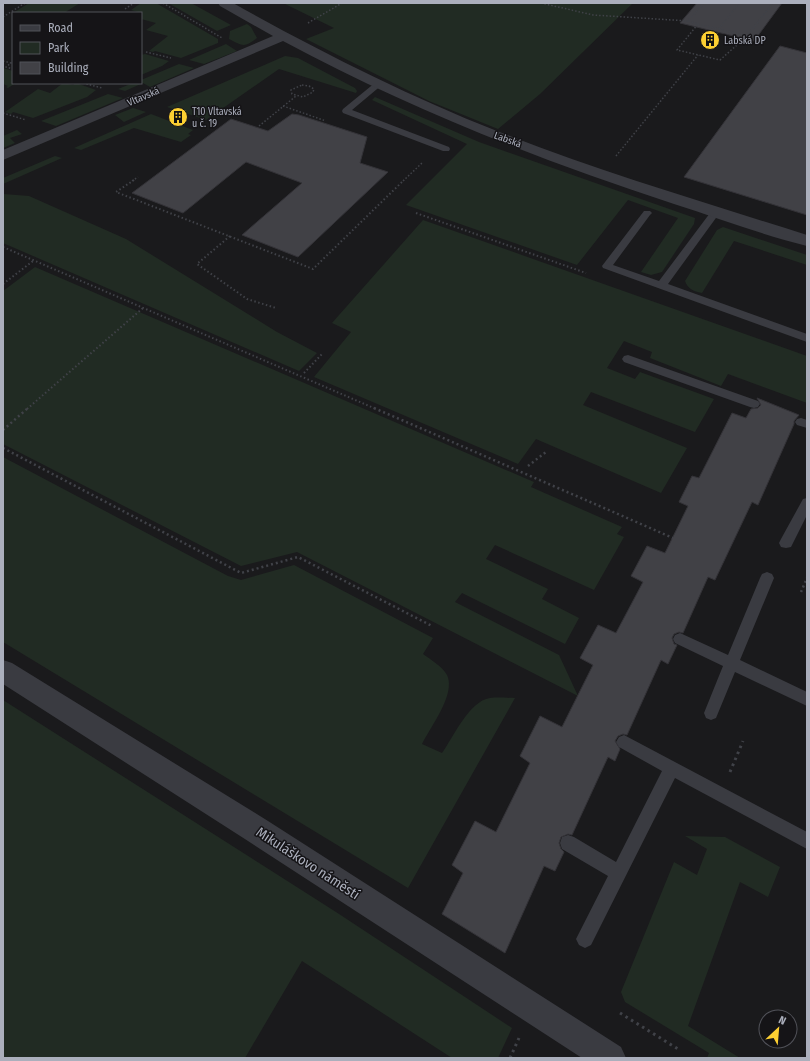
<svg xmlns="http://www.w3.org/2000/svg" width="810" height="1061" viewBox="0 0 810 1061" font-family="'Fira Sans Condensed',sans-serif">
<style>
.green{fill:#212b23}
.building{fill:#414146;stroke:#343338}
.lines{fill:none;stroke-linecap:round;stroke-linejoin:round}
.path-far3{stroke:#404248;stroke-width:1.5;stroke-dasharray:1.5 2;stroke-linecap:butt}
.path-far2{stroke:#404248;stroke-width:2;stroke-dasharray:1.5 2.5;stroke-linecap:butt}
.path-far1{stroke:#404248;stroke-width:2.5;stroke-dasharray:2 3;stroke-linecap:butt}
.path{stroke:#404248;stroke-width:3;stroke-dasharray:2.5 4;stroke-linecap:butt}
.service{fill:#3a3b41;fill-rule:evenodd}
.minor{fill:#3a3b41;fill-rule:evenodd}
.labels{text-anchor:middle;stroke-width:3;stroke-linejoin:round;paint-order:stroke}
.far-poi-label{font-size:10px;fill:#abafbc;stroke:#151417;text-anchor:start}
.far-street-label{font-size:10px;fill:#abafbc;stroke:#151417}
.near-street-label{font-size:14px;fill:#abafbc;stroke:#151417}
</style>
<rect width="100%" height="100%" fill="#1a1a1c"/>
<path class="green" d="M29,3H80L64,13H13Z
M141,3H156L218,39V43L181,58L155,51L153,52L149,51L168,36L146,30L156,23L141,19V13L131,10Z
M168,3H191L231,25L217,31Z
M283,3H633L540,94L498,129L429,101L306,39L334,28Z
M247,24L251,27L257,38C244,48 243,46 229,39L230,31Z
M226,44L237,51L204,64L189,60Z
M145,54L169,61L162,66L141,75V55Z
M285,56L298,58L355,88L357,91L356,93L279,69L206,120L167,107Z
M179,64L194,68L150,87L143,83L125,91L118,89L133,83H141V80Z
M3,68L13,71V83H16L8,88L6,87L8,86L3,84Z
M63,83L73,85L76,83L96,90L87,97L33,118L13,112L11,114L5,112L38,89L50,93Z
M108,94L123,98L56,126L41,121Z
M375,97L479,142L695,218L694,224L662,272L651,275L641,272L678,218L628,200L577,265L406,205L467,144L372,100Z
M133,108L146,112L124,122L115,115Z
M151,114L193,130L188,134L191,135L181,142L134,128L81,150L74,148Z
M17,130L22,134L10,138L15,143L3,148V136Z
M55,156L62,158L3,184V178Z
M3,194L29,196L126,239L277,332L317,353L299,371L3,243Z
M423,220L807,356V403L728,374L721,386L650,358L652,352L624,341L607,368L635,379L640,372L714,399L695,432L591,392L583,405L687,448L661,493L536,439L518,464L314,377L351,332L332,323Z
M723,227L807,255V265L734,241L702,293C693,291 688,289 685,281L717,230Z
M35,267L534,482L531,487L622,527L617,534L624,537L594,590L495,545L486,559L548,589L542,599L579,618L565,644L462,593L455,602L559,655L578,696L297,552L241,566L3,444V291Z
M3,457L228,576L241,580L294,565L433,638L423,654C431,660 442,666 447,675C456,694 431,726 422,744L442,753C453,738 469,701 490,698C498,697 507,698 515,698L408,888L3,642Z
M3,700L336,912L512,1028L498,1058H452L302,961L245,1058H3Z
M685,836L725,837L780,867L768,897L740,882L688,1026L740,1058H707L709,1053L625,1002L621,992L674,862L697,875L707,849Z"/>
<path class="building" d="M697,3H782L754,41L680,23Z
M780,46L807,53V215L684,177Z
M292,114L299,115L367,137L360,163L388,172L298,257L242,235L302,183L246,162L183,213L132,193L231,119L268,131Z
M757,398L799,415L794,421V424L758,505L752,502L715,580L708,577L683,633L679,632L674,634L672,638L674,644L677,645L668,664L661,660L627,735L623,734L618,736L615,741L620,749L615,761L608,757L572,835L568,834L561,837L559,843L561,849L564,852L555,871L544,866L505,953L442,914L463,873L452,865L475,821L496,832L530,763L520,756L540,716L562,727L593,665L580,658L598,625L616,633L643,582L631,576L647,546L665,553L688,506L679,502L692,476L699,478L732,413L746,418L751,409L758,408L761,405Z"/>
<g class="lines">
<path class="path-far3" d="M163,3L222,38
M541,3L593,15L688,21
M704,3L688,21L698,24L677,50L720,60L747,36L773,3
M125,9L134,3
M3,17L25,3
M308,23L342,3
M698,24L747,36
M719,29L739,3
M146,52L171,58
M3,61L11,63L6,67L13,69
M83,83L102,88
M302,85L309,86L314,89L313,92L303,97L292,94L291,90Z
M283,106L326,121
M3,113L26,120
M259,126L296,96
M616,156L698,55
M132,181L138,177
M403,181L422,163"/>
<path class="path-far2" d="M134,180L116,192L313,269L404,180
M416,213L586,273
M230,236L197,264L247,299L276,308
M3,247L376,409
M3,284L33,261
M304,373L322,354
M27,409L143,308"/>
<path class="path-far1" d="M374,408L673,538
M3,430L28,408
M3,448L241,573L298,557L432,626
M528,466L546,452
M801,592L807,578"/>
<path class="path" d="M730,772L743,741
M620,1013L678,1049
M510,1058L519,1038"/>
<path class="service" d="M376,82H379L383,84L352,110L449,147L450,149L449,151H443L343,113L342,111L343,109Z
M716,208L721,211L668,284L807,334V342L603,268L602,266L644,211H650L652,213L650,215L613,265L659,281L713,209Z
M628,355L758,401L760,404L758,407L754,408L750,407L624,362L622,359L624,356Z
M801,418L807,420V428L797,425L795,422L797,419Z
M807,498V515L791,547L786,548L781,547L779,543L781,539L803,499Z
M767,572L772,574L774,578L740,660L807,692V706L735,672L716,718L711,720L706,718L704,713L723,666L675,643L673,639L675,635L680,633L728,655L760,578L762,574Z
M624,735L807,832V849L675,778L591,945L585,948L579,945L576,939L608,876L562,849L560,843L562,837L568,835L574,837L616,862L662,771L619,747L616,742L619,737Z"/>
<path class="minor" d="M218,3H233C319,51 406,95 497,131C598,171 703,202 807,235V246C762,235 718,218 674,204C537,159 410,109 283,41L3,160V150L273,36L220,6Z
M3,660L12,663L268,821L621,1047L626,1058H582L248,841L3,684Z"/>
</g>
<defs>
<g id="building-disc" transform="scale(1)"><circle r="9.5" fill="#fccf32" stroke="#151417"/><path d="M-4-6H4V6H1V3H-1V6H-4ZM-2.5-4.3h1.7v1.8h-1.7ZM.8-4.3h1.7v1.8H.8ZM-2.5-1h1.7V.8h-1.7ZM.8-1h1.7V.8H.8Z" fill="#111"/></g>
</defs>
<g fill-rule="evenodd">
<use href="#building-disc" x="710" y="40"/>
<use href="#building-disc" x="178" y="117"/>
</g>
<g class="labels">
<g class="far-poi-label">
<text x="724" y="44">Labská DP</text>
<text x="192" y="115">T10 Vltavská<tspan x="192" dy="12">u č. 19</tspan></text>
</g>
<g class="far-street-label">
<text transform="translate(143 96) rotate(-23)" y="4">Vltavská</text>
<text transform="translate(508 139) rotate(20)" y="4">Labská</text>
</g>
<g class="near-street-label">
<text transform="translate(308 863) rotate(33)" y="5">Mikuláškovo náměstí</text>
</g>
</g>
<rect width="810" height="1061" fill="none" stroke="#abafbc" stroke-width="8"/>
<rect x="12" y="12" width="130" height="72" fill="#151417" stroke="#515259"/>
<rect x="20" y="25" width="20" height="6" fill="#3a3b41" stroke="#515259"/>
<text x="48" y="32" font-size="12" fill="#abafbc">Road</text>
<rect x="20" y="42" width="20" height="12" fill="#212b23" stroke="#515259"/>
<text x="48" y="52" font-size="12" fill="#abafbc">Park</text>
<rect x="20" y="62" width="20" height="12" fill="#414146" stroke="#515259"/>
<text x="48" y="72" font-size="12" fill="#abafbc">Building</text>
<g transform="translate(778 1029) rotate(26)"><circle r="19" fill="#151417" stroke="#515259"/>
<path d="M0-3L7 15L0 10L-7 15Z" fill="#fccf32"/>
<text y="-6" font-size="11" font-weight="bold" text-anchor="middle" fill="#abafbc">N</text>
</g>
</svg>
